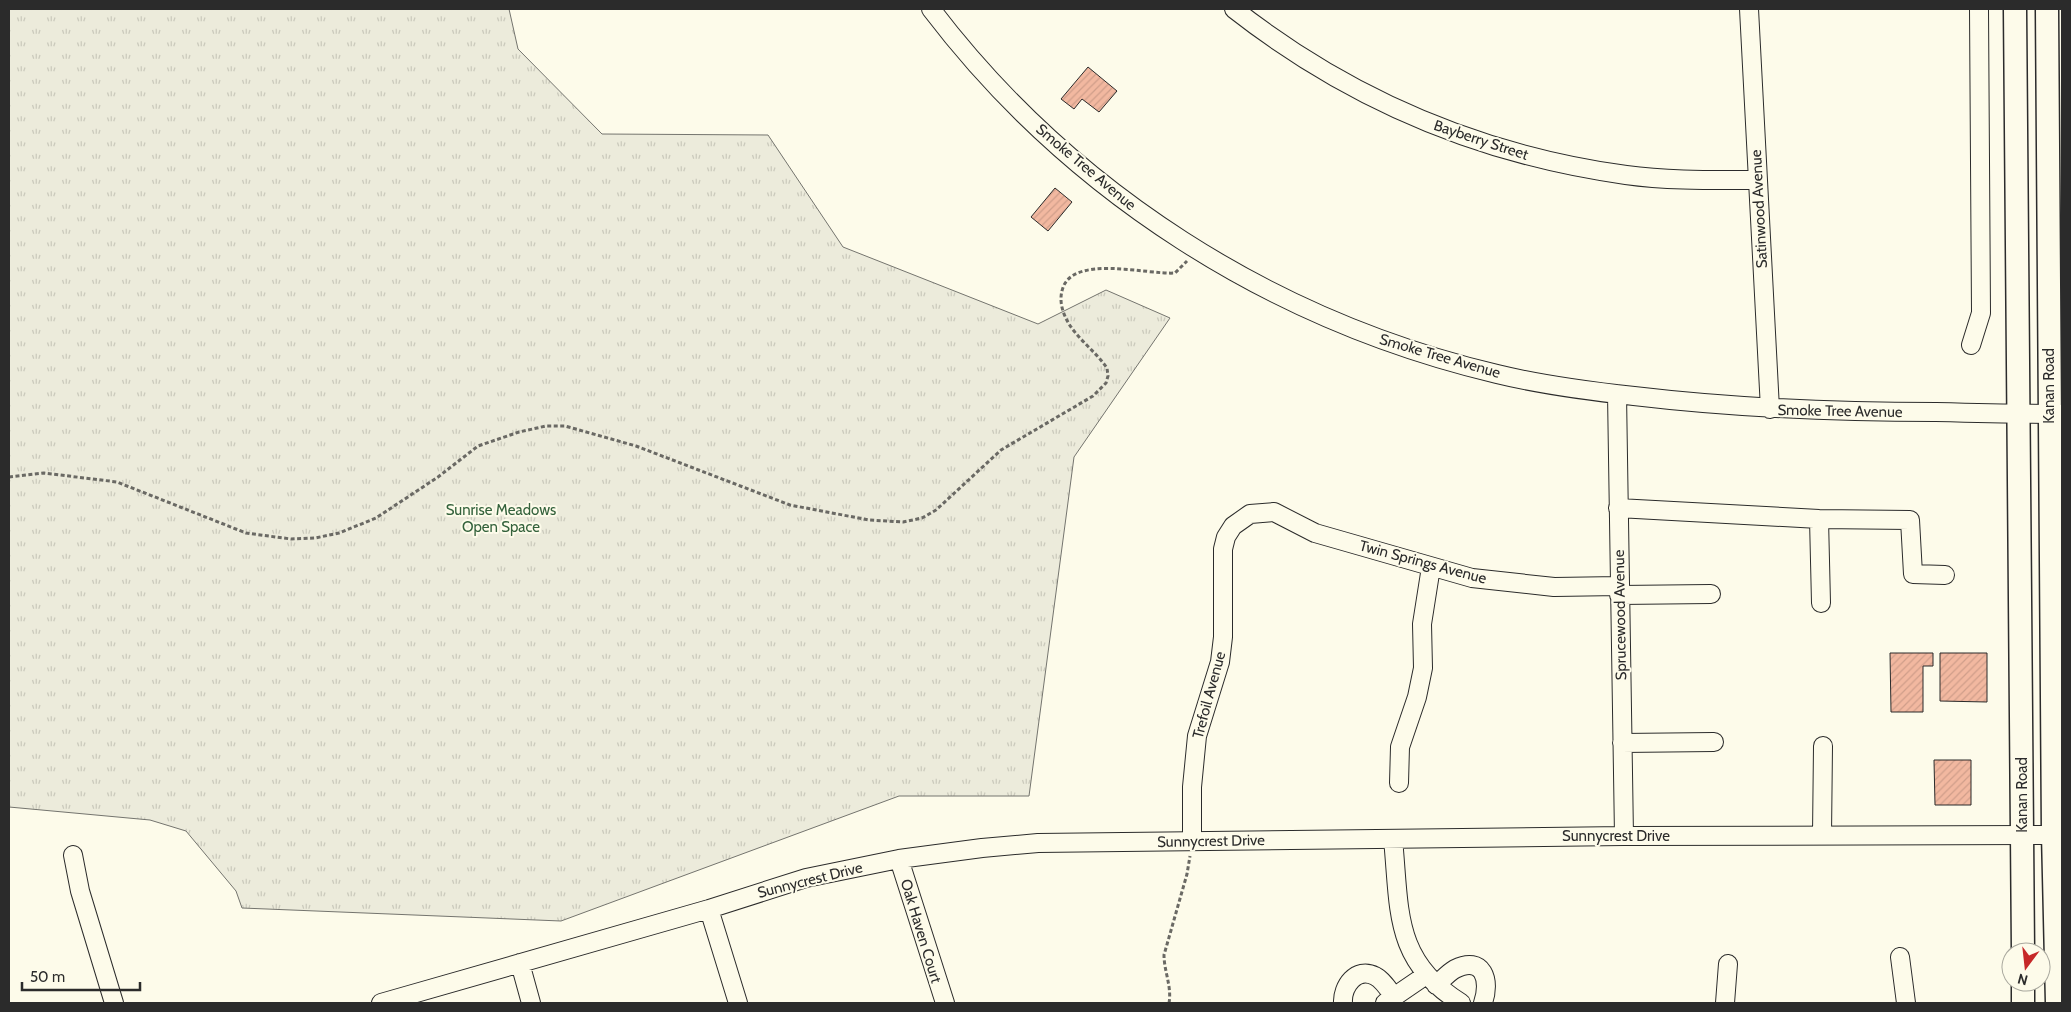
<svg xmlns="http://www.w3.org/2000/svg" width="2071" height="1012" viewBox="0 0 2071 1012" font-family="Cabin,sans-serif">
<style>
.grass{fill:url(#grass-tufts);stroke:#74746e}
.building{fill:url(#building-hatch);stroke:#2b2b2b}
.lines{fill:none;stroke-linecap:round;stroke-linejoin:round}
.minor-casing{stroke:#2b2b2b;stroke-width:20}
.major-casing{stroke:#2b2b2b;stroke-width:25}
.path{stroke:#6a6964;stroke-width:3;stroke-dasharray:4 2.5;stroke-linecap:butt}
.minor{stroke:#fdfbea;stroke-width:18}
.major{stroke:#fdfbea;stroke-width:22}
.labels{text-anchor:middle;stroke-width:4;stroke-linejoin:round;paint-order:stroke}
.street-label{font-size:15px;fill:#2b2b2b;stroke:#fdfbea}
.park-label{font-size:15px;fill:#34623c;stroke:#fdfbea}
</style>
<defs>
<pattern id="grass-tufts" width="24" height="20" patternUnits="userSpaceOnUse" patternTransform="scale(1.25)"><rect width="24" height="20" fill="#ecebdb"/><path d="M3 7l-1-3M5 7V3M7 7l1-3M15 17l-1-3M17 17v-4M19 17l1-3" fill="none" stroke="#cbcabc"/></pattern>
<pattern id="building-hatch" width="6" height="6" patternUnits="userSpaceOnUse" patternTransform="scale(1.25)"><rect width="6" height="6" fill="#f2b8a0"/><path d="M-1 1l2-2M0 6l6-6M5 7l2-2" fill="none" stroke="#d09e8a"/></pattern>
</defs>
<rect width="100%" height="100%" fill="#fdfbea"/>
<path class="grass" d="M9,9H509L518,49L602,134L768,135L843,247L1038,324L1106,290L1170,318L1074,457L1029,796H899L561,921L242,908L236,891L186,831L150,820L9,807Z"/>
<path class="building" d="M1088,67L1117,91L1099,112L1082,99L1074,109L1061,99Z
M1055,188L1072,202L1048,231L1031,217Z
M1890,653H1933V666H1923V712H1891Z
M1940,653H1987V702L1940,701Z
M1934,760H1971V805H1935Z"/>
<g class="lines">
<g class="minor-casing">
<path id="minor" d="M931,9C1071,193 1273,321 1497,374C1542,385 1588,391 1634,396C1735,408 1835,412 1936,412C1978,413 2020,414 2062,414
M1234,9C1349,99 1481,155 1626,175C1669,181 1714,180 1758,180
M1749,9L1770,409
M1971,345L1981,313L1979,9
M1617,394L1624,836
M1618,508L1819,519L1910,520L1913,574L1945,575
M1819,519L1821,603
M1619,595L1711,594
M1622,743L1714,742
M1399,783L1400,747L1417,697L1423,668L1422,624L1431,567
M1822,835L1823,746
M1393,839C1400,910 1393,961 1461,1003
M1192,841V787L1197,736L1220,662L1223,637V549L1226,537L1233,526L1250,514L1274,512L1315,533L1472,578L1554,587L1619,586
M73,855L80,891L114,1003
M899,859L945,1003
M709,909L738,1003
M1900,957L1906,1003
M520,963L531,1003
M1436,985C1442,980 1448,973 1455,969C1483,955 1491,980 1483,1003
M381,1003L709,909L806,878L899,859L982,848L1038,843L1624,836L2062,835
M1343,1003C1342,987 1356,966 1375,976C1383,980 1389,990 1394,997
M1385,1003L1426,975
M1725,1003L1728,964"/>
</g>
<g class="major-casing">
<path id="major" d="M2015,9L2023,952
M2047,9L2053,834L2057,1003
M2023,982V1003"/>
</g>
<path class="path" d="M9,477L44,473L117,482L246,533L291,539L315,538L339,533L376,518L438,477L478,446L519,432L546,426H565L636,446L790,505L869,520L903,522L922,518L936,510L1001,450L1093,396L1106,383L1108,376L1107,368C1096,352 1079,340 1069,324C1063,314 1059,302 1062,291C1070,253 1147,275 1175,273L1187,261
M1169,1003C1172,987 1164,971 1164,955L1187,874L1190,856"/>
<use href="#minor" class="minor"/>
<use href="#major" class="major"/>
</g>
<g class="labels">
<g class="street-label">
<text transform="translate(1481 140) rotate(18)" y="5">Bayberry Street</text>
<text transform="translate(1086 167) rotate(40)" y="5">Smoke Tree Avenue</text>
<text transform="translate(1759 209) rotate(-93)" y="5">Satinwood Avenue</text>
<text transform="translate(1440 356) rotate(16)" y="5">Smoke Tree Avenue</text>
<text transform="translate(2049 386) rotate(-90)" y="5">Kanan Road</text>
<text transform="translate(1840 411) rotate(1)" y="5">Smoke Tree Avenue</text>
<text transform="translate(1423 562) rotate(15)" y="5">Twin Springs Avenue</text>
<text transform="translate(1620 615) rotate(-91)" y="5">Sprucewood Avenue</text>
<text transform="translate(1209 695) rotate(-75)" y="5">Trefoil Avenue</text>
<text transform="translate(2022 795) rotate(-90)" y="5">Kanan Road</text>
<text x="1616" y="841">Sunnycrest Drive</text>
<text transform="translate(1211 841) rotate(-1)" y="5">Sunnycrest Drive</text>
<text transform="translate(810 880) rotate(-14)" y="5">Sunnycrest Drive</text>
<text transform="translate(921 931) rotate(73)" y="5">Oak Haven Court</text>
</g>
<g class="park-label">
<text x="501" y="515">Sunrise Meadows<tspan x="501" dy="17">Open Space</tspan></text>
</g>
</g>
<rect width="2071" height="1012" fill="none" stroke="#2b2b2b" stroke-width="20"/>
<g transform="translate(2026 967) rotate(195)"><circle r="24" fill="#fdfbea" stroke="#a9a89e"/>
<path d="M0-4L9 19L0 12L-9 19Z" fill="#c62828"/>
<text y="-8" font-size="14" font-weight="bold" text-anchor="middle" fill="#2b2b2b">N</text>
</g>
<path d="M22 982v8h118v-8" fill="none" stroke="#2b2b2b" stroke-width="2.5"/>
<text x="30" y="982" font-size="15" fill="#2b2b2b" stroke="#fdfbea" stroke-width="4" paint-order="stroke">50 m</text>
</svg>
